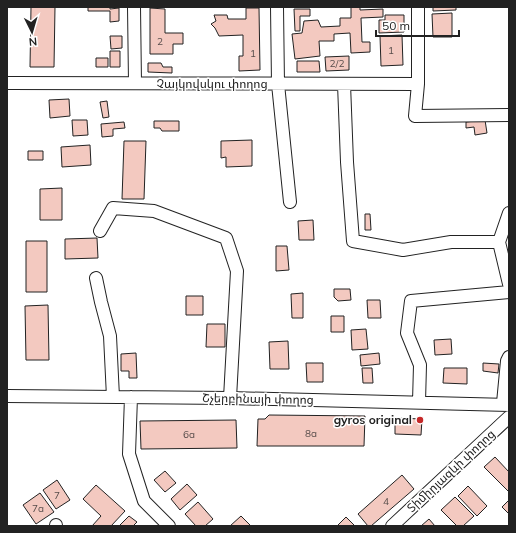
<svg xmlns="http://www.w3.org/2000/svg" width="516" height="533" viewBox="0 0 516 533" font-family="Mulish,'Noto Sans Armenian',sans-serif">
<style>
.building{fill:#f3c9c0;stroke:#222}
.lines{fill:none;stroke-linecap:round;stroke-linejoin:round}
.minor-casing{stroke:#222;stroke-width:14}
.minor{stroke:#fff;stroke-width:12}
.poi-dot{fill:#c62828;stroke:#fff;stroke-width:1.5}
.labels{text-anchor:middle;stroke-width:3;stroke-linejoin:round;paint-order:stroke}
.number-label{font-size:10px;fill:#564c4a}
.street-label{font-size:12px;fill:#222;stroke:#fff}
.poi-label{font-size:12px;font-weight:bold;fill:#222;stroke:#fff;text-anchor:end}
</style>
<rect width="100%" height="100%" fill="#fff"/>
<path class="building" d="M31,7H55L54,67H30Z
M88,7H110V9L119,8V21L110,22V11H88Z
M351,7H360V10L383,9V17L361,18L362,42H370V52L351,53L350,33L334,34V41H319L320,56L295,59L292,34L302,33L304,21L318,20L321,27L340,26V18H351Z
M433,7H456V10L433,11Z
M150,8L165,9V33H183V44H173V54H150Z
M246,8H259L260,70L239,71V56H243V35L219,36L215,28L211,24L216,21L214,15H227L228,19H246Z
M294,9H310V16H300V31H295Z
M452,13V37H433L432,14Z
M385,15H404V32L379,33V20H385Z
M402,35L403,65L381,66L380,36Z
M110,36H122V48L111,49Z
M110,51H120V67H110Z
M349,56V70L326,71L325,57Z
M96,58H108V67H96Z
M297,61H319L320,72H297Z
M148,63H161L163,67H172V73L148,72Z
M69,99L70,116L50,118L49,100Z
M107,101L109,117L103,118L100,102Z
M72,120H87L88,135L73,136Z
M485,120L487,133L475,135L474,127L466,128V122Z
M154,121H179V131H162L160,128H154Z
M124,122L125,128L113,129V136L102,137L101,124Z
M252,140V166L226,167V157L221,158V141Z
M124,141H146L144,199H122Z
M90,145L91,165L62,167L61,147Z
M28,151H43V160H28Z
M62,188V220H40V189Z
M365,214H370L371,230H365Z
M313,220L314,240H299L298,221Z
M97,238L98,258L65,259V239Z
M26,241H47V292H26Z
M276,246H287L289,270L276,271Z
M334,289H350L351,300L338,301L334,297Z
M303,293V318H292L291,294Z
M186,296H203V315H186Z
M367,300H380L381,318H368Z
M48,305L49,360H26L25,306Z
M331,316H344V332H331Z
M207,324H225V347H206Z
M366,329L368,349L352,350L351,330Z
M451,339L452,354L435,355L434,340Z
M288,341L289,369H270L269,342Z
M136,353L137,378H129V371H121V354Z
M379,353L380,364L361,366L360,355Z
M306,363H323V382H307Z
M483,363L499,364L498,373L483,371Z
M362,368H372L373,383H363Z
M444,368H467V384L443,383Z
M269,415L365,416L364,446H257L258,419H265Z
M395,418L422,419L421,435L395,434Z
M236,420L237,448L141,449L140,421Z
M495,457L509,472V492L484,467Z
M165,471L176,483L165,492L154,480Z
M402,475L414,489L371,526H368L358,514Z
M57,480L70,500L56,509L43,490Z
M187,484L197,495L180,510L171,499Z
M96,485L125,511L111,526H92L101,516L83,499Z
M468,486L487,506L477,516L458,496Z
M40,493L54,512L36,524L23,505Z
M455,497L474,516L463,526H457L441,510Z
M509,500V514L502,507Z
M198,502L213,519L205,526H196L185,514Z
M129,516L137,522L133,526H119Z
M241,516L250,525L248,526H230Z
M346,517L355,526H337Z
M429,519L435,526H421Z"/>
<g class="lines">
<g class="minor-casing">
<path id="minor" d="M134,7L135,83
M277,7L278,84L290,202
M418,7V84L415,116L509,115
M7,83L418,84
M344,84L347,162L353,241L403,250L451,242H499L509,284
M100,231L113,208L154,211L226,238L237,271L230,398
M499,242L509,213
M96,278L101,302L110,336L113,397
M7,396L230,398L509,405
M131,397L129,454L144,501L169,526
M419,402L420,365L407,333L411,301L509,292
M503,403L507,361L509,357
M56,525V526
M392,526L509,417"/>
</g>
<use href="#minor" class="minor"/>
</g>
<circle class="poi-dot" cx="420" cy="420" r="4"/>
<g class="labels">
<g class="number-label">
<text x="160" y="45">2</text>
<text x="391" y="54">1</text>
<text x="253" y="57">1</text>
<text x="337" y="67">2/2</text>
<text x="311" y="437">8a</text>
<text x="189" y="438">6a</text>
<text x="57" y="499">7</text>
<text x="386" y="505">4</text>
<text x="38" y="512">7a</text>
</g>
<g class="street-label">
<text x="212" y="88">Չայկովսկու փողոց</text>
<text transform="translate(258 399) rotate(1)" y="4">Շչերբինայի փողոց</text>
<text transform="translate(451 471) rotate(-43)" y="4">Տիմիրյազևի փողոց</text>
</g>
<g class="poi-label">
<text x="412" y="424">gyros original</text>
</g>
</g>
<rect width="516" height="533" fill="none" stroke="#222222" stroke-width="16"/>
<g transform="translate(32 32) rotate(175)" stroke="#ffffff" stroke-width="3" paint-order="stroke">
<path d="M0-3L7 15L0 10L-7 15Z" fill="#222222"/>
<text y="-6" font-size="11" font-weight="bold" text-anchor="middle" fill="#222222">N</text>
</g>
<path d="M376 30v6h83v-6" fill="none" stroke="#222222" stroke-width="2"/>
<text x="382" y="30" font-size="12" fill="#222222" stroke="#ffffff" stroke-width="3" paint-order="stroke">50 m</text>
</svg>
